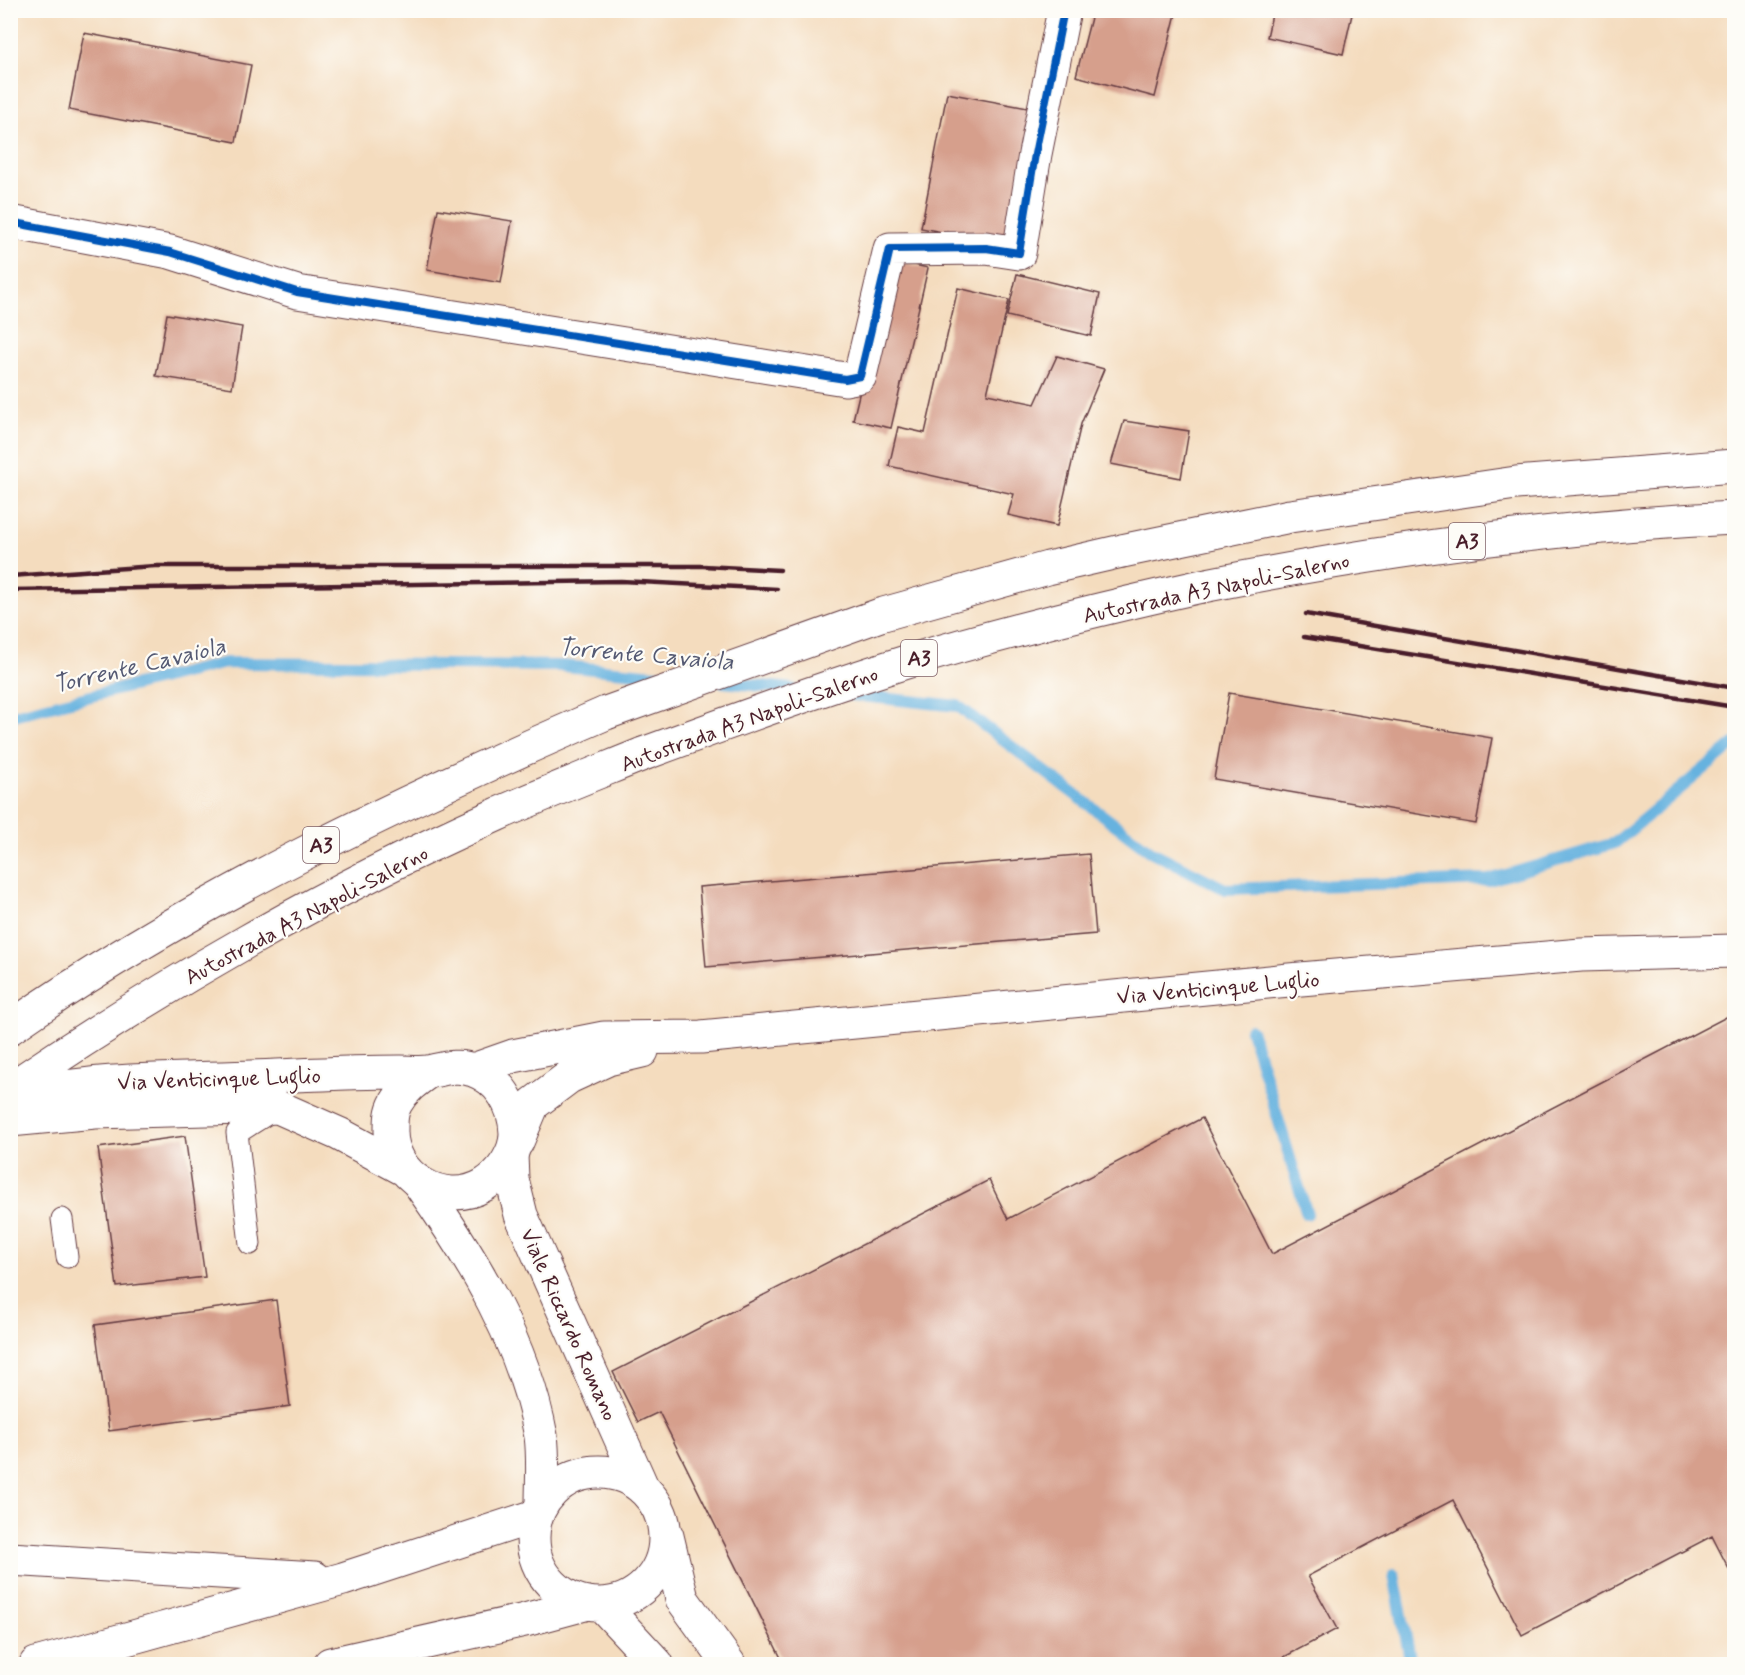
<svg xmlns="http://www.w3.org/2000/svg" width="1745" height="1675" viewBox="0 0 1745 1675" font-family="Mynerve,sans-serif">
<style>
.lines{fill:none;stroke-linecap:round;stroke-linejoin:round}
.stream{stroke:#66b2df;stroke-width:12}
.building{fill:#d69f8c}
.lane-casing{stroke:#643b41;stroke-width:23}
.street-casing{stroke:#643b41;stroke-width:35}
.secondary-casing{stroke:#643b41;stroke-width:35}
.primary-casing{stroke:#643b41;stroke-width:35}
.highway-casing{stroke:#643b41;stroke-width:35}
.lane{stroke:#fff;stroke-width:21}
.street{stroke:#fff;stroke-width:33}
.secondary{stroke:#fff;stroke-width:33}
.primary{stroke:#fff;stroke-width:33}
.highway{stroke:#fff;stroke-width:33}
.rail{stroke:#4a1f2b;stroke-width:4.5}
.highway-bridge-casing{stroke:#643b41;stroke-width:35;stroke-linecap:butt}
.highway-bridge{stroke:#fff;stroke-width:33}
.cycleway-casing{stroke:#fdfcf7;stroke-width:11}
.cycleway{stroke:#0057b8;stroke-width:8}
.labels{text-anchor:middle;stroke-width:4.5;stroke-linejoin:round;paint-order:stroke}
.shield{fill:#fdfcf7;stroke:#806168;stroke-width:1.5}
.shield-label{font-size:21px;font-weight:bold;fill:#4a1f2b}
.street-label{font-size:22px;fill:#4a1f2b;stroke:#fdfcf7}
.water-label{font-size:24px;font-style:italic;fill:#555a73;stroke:#fdfcf7}
</style>
<rect width="100%" height="100%" fill="#fdfcf7"/>
<filter id="ink" filterUnits="userSpaceOnUse"><feTurbulence type="fractalNoise" baseFrequency=".0167" numOctaves="2"/><feDisplacementMap in="SourceGraphic" scale="12" xChannelSelector="R" yChannelSelector="G"/><feConvolveMatrix kernelMatrix="1 2 1 2 8 2 1 2 1" color-interpolation-filters="sRGB"/></filter>
<filter id="wash" filterUnits="userSpaceOnUse"><feTurbulence type="fractalNoise" baseFrequency=".008" numOctaves="4" result="noise"/><feDisplacementMap in="SourceGraphic" scale="24" xChannelSelector="R" yChannelSelector="G"/><feGaussianBlur stdDeviation="1.35" result="paint"/><feColorMatrix in="noise" values="0 0 0 0 0 0 0 0 0 0 0 0 0 0 0 0 0 1.4 0 .05"/><feComposite in="paint" operator="in"/></filter>
<g filter="url(#wash)">
<rect width="100%" height="100%" fill="#f4dcbe"/>
<g class="lines">
<path class="stream" d="M723,682L792,689
M842,694L958,706L1150,851L1225,889L1489,880L1615,843L1734,744
M10,716L225,663L564,666L676,677
M1251,1030L1307,1214
M1394,1575L1411,1664"/>
</g>
<g id="blocks">
<path class="building" d="M1093,10H1177L1155,97L1076,76Z
M1273,10H1353L1343,54L1267,37Z
M84,33L251,65L236,142L69,110Z
M947,93L1033,109L1007,244L921,228Z
M438,209L512,221L501,283L427,270Z
M891,260L928,268L891,428L853,420Z
M1017,274L1100,294L1091,336L1007,316Z
M958,288L1009,300L987,394L1035,404L1057,356L1104,369L1081,424L1057,526L1008,515L1014,494L889,466L898,427L925,433Z
M167,314L242,327L232,388L156,376Z
M1124,421L1189,431L1181,478L1111,464Z
M1229,693L1492,738L1476,824L1214,779Z
M1089,854L1096,934L706,967L699,887Z
M1734,1013V1579L1712,1536L1522,1635L1453,1500L1308,1576L1337,1629L1271,1664H784L659,1412L638,1422L613,1372L989,1180L1008,1219L1202,1118L1272,1254Z
M185,1136L205,1277L117,1287L98,1148Z
M276,1300L290,1406L109,1431L95,1325Z"/>
</g>
</g>
<g filter="url(#ink)">
<use href="#blocks" fill-opacity="0" stroke="#643b41" stroke-width="1.5"/>
<g class="lines">
<g class="lane-casing">
<path id="lane" d="M62,1219L67,1257
M250,1244L237,1133L275,1109"/>
</g>
<g class="street-casing">
<path id="street" d="M10,222L170,252L297,292L845,379L860,376L890,249L986,248L1019,253L1035,154L1064,10"/>
</g>
<g class="secondary-casing">
<path id="secondary" d="M511,1155L512,1179L521,1215L643,1489
M419,1183C473,1259 524,1343 541,1436C544,1458 542,1483 542,1505
M533 1538a66 66 0 1 1 132 0a66 66 0 1 1-132 0Z
M667,1536L682,1599L729,1664
M601,1604L657,1664"/>
</g>
<g class="primary-casing">
<path id="primary" d="M473,1070L513,1056L604,1038L701,1037L1289,980L1581,955L1734,951
M10,1093C41,1090 71,1086 101,1083C151,1079 201,1079 251,1077C301,1075 351,1072 401,1072C409,1072 419,1073 428,1072C443,1069 457,1064 473,1070C499,1079 515,1105 516,1133C516,1153 502,1174 484,1185C443,1209 390,1176 391,1130C391,1120 391,1112 396,1103C404,1089 415,1081 428,1072
M10,1120L95,1112L278,1107L339,1134L402,1168
M517,1142L533,1104L569,1077L608,1059L642,1051"/>
</g>
<g class="highway-casing">
<path id="highway" d="M1122,551L1290,516L1516,483L1734,466
M1202,586C1378,551 1555,526 1734,518
M10,1028C195,899 400,802 606,713
M10,1089C161,986 330,889 496,815C545,793 594,774 643,754
M10,1559L315,1578
M36,1664L343,1579L536,1516
M330,1664L525,1620L588,1603"/>
</g>
<use href="#lane" class="lane"/>
<use href="#street" class="street"/>
<use href="#secondary" class="secondary"/>
<use href="#primary" class="primary"/>
<use href="#highway" class="highway"/>
<path class="rail" d="M10,576L155,566H703L780,570
M10,590L621,581L777,589
M1306,614L1734,688
M1304,637L1734,707"/>
<g class="highway-bridge-casing">
<path id="highway-bridge" d="M606,713L880,615L1048,568L1122,551
M643,754C730,722 817,690 906,662C1003,632 1103,608 1202,586"/>
</g>
<use href="#highway-bridge" class="highway-bridge"/>
<g class="cycleway-casing">
<path id="cycleway" d="M10,222L170,252L297,292L845,379L860,376L890,249L986,248L1019,253L1035,154L1064,10"/>
</g>
<use href="#cycleway" class="cycleway"/>
</g>
</g>
<g class="labels">
<g class="shield">
<rect x="1449" y="523" width="36" height="36" rx="4.5"/>
<rect x="901" y="640" width="36" height="36" rx="4.5"/>
<rect x="303" y="827" width="36" height="36" rx="4.5"/>
</g>
<g class="shield-label">
<text x="1467" y="548">A3</text>
<text x="919" y="665">A3</text>
<text x="321" y="852">A3</text>
</g>
<g class="street-label">
<text transform="translate(1216 587) rotate(-12)" y="8">Autostrada A3 Napoli-Salerno</text>
<text transform="translate(749 718) rotate(-20)" y="8">Autostrada A3 Napoli-Salerno</text>
<text transform="translate(306 914) rotate(-28)" y="8">Autostrada A3 Napoli-Salerno</text>
<text transform="translate(1218 987) rotate(-5)" y="8">Via Venticinque Luglio</text>
<text transform="translate(219 1078) rotate(-2)" y="8">Via Venticinque Luglio</text>
<text transform="translate(570 1324) rotate(66)" y="8">Viale Riccardo Romano</text>
</g>
<g class="water-label">
<text transform="translate(646 654) rotate(5)" y="8">Torrente Cavaiola</text>
<text transform="translate(139 665) rotate(-13)" y="8">Torrente Cavaiola</text>
</g>
</g>
<rect width="1745" height="1675" fill="none" stroke="#fdfcf7" stroke-width="36"/>
</svg>
